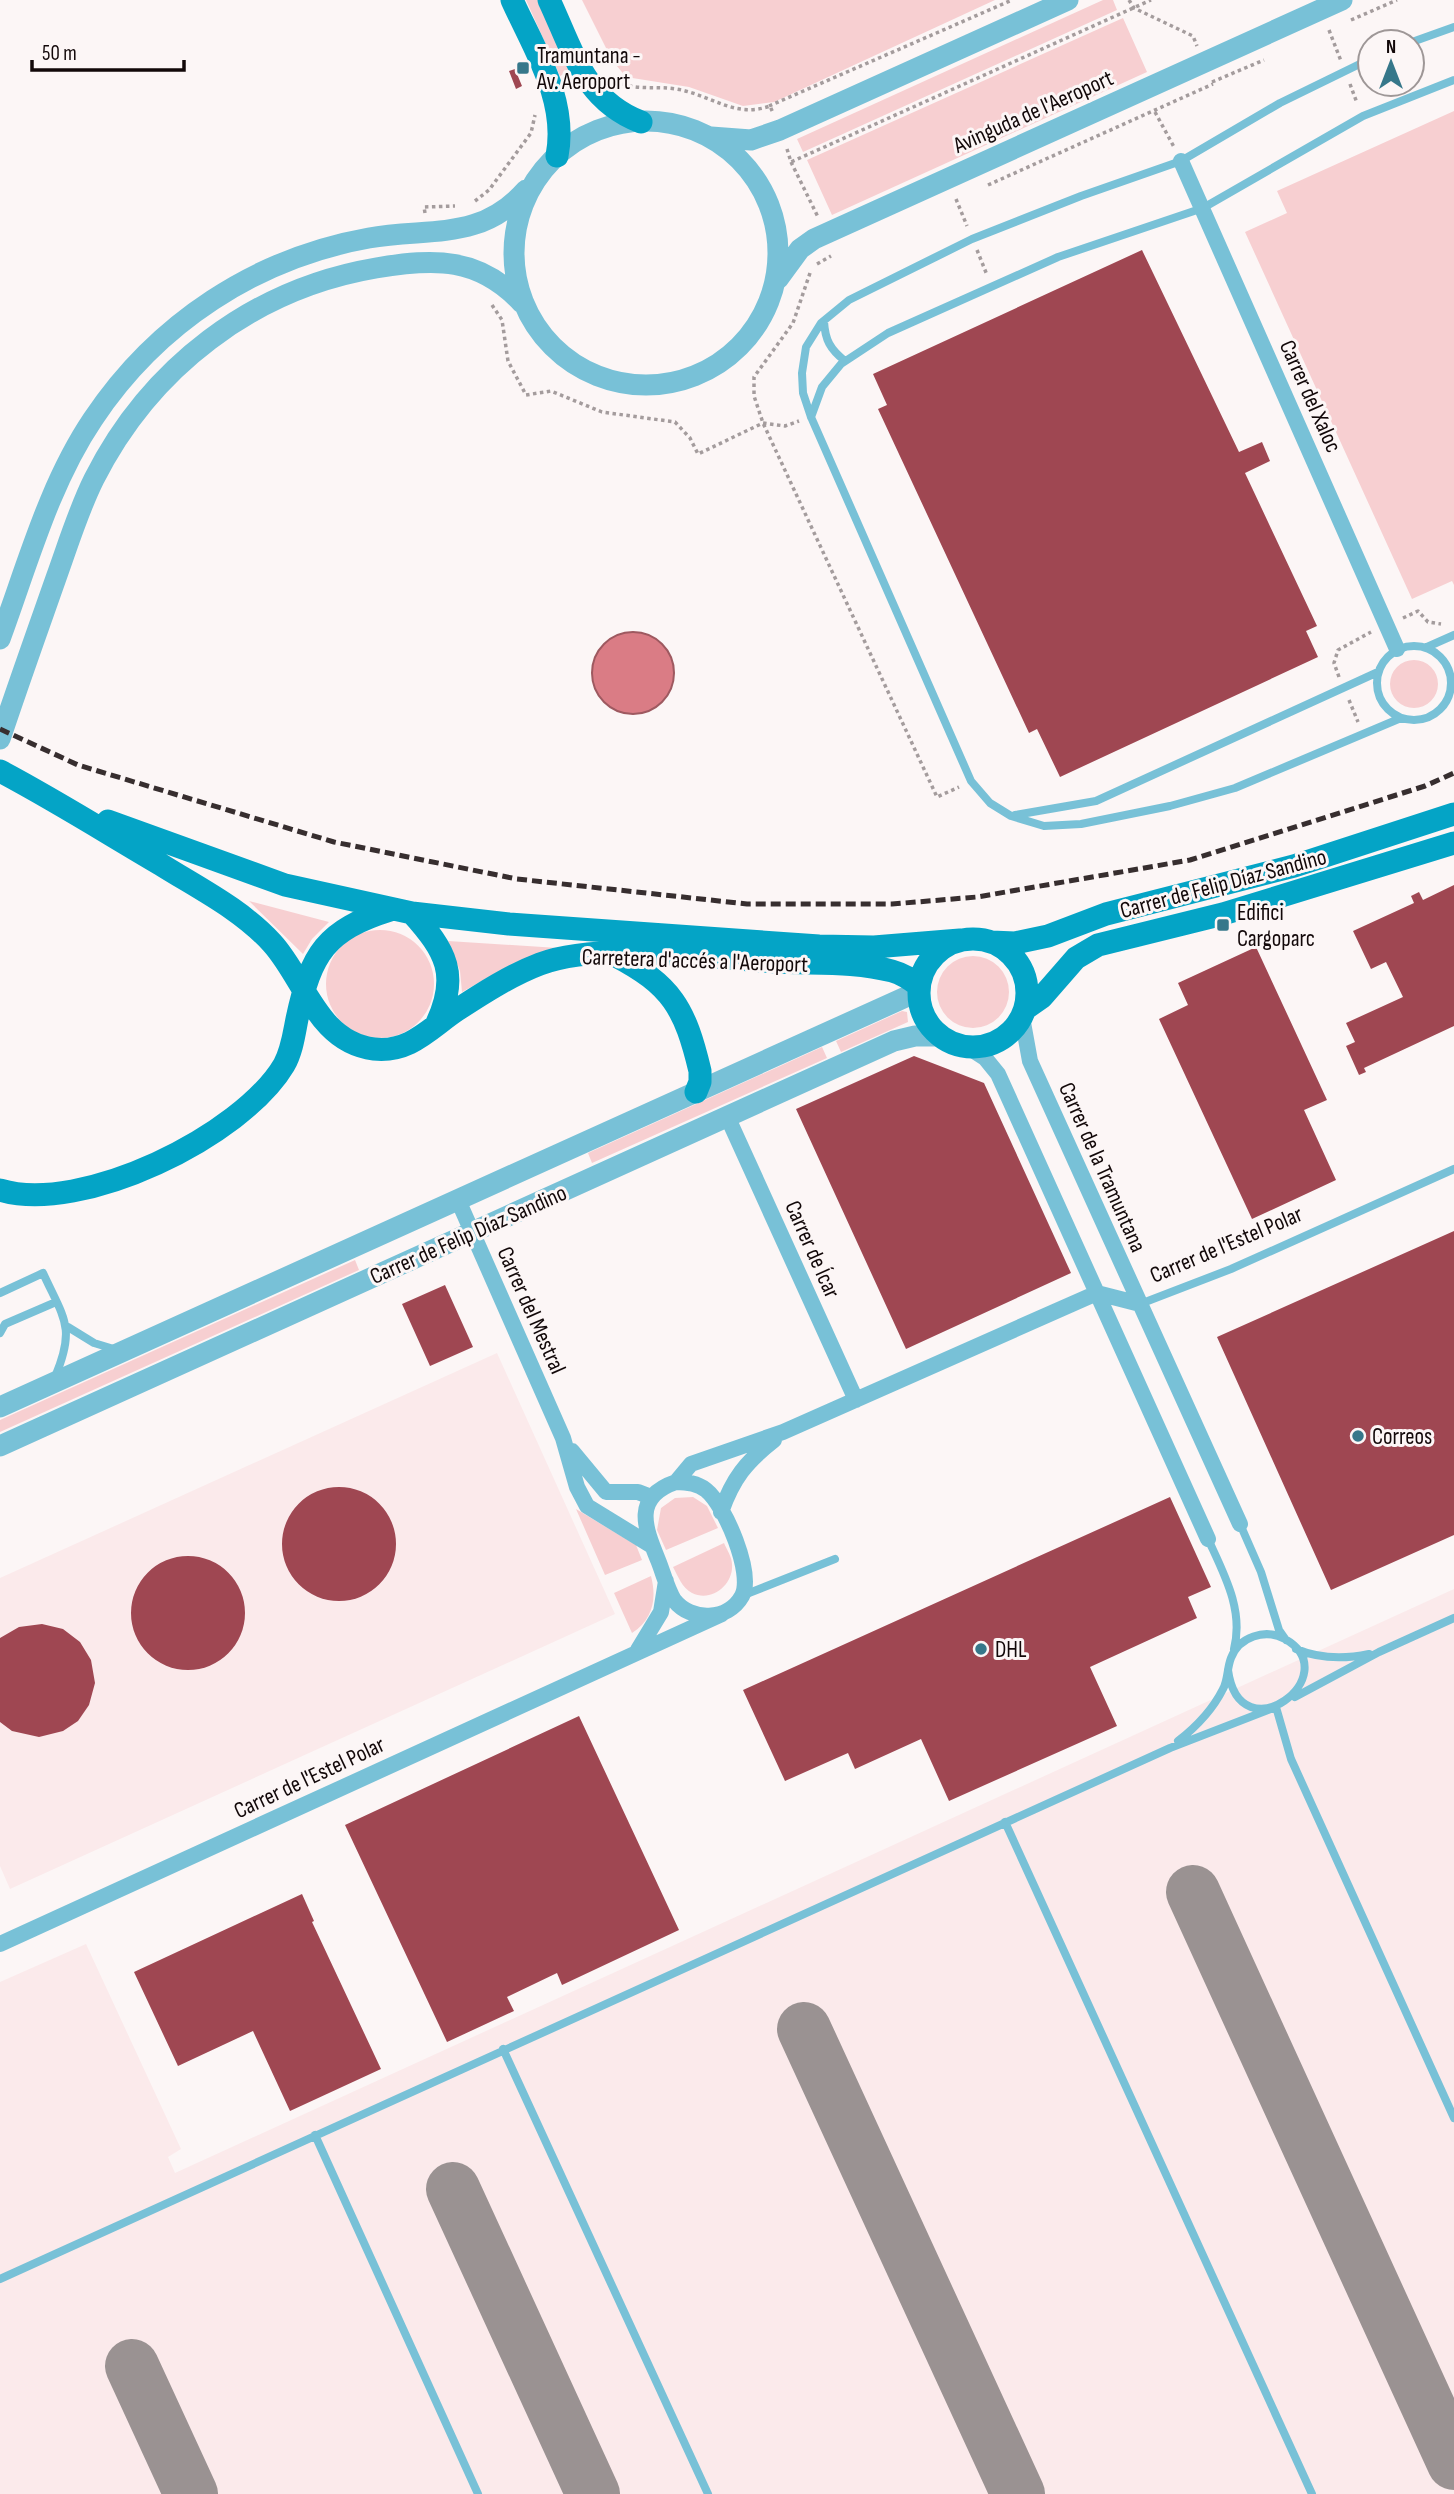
<svg xmlns="http://www.w3.org/2000/svg" width="1454" height="2494" viewBox="0 0 1454 2494" font-family="'Sofia Sans Condensed',sans-serif">
<style>
.built{fill:#fbeaeb}
.green{fill:#f7cfd1}
.water{fill:#da7c85;stroke:#9e5960;stroke-width:2}
.lines{fill:none;stroke-linecap:round;stroke-linejoin:round}
.taxiway{stroke:#9a9292;stroke-width:54}
.building{fill:#9f4752}
.path{stroke:#a49c9d;stroke-width:3.5;stroke-dasharray:3.5 3.5;stroke-linecap:butt}
.service{stroke:#78c1d7;stroke-width:8}
.minor{stroke:#78c1d7;stroke-width:16}
.tertiary{stroke:#78c1d7;stroke-width:21}
.secondary{stroke:#04a4c6;stroke-width:23}
.rail{stroke:#372e2f;stroke-width:5;stroke-dasharray:10 5;stroke-linecap:butt}
.poi-dot{fill:#36778a;stroke:#fcf6f6;stroke-width:2.5}
.labels{text-anchor:middle;stroke-width:6;stroke-linejoin:round;paint-order:stroke}
.poi-label{font-size:23px;fill:#120809;stroke:#fcf6f6;text-anchor:start}
.street-label{font-size:23px;fill:#120809;stroke:#fcf6f6}
</style>
<rect width="100%" height="100%" fill="#fcf6f6"/>
<path class="built" d="M497,1353L615,1614L10,1889L0,1866V1578Z
M1454,1589V2494H0V1982L86,1944L181,2149L168,2157L175,2173Z"/>
<path class="green" d="M526,0H538L570,71L560,76Z
M582,0H995L774,102L743,106L689,87L626,77L612,60Z
M1103,0H1113L1117,10L803,152L797,139Z
M1123,18L1147,72L832,215L807,160Z
M1454,111V585L1452,581L1412,599L1245,232L1287,213L1277,191Z
M1390 684a24 24 0 1 1 48 0a24 24 0 1 1-48 0Z
M249,901L329,922L312,939L303,954Z
M326 984a54 54 0 1 1 108 0a54 54 0 1 1-108 0Z
M448,941L558,948L514,963L462,992L460,971Z
M937 992a36 36 0 1 1 72 0a36 36 0 1 1-72 0Z
M902,1011L907,1012L908,1022L841,1052L836,1041Z
M822,1047L827,1058L592,1163L588,1153Z
M355,1260L359,1270L0,1432V1420Z
M693,1497L707,1506L718,1528L666,1550L657,1530L661,1508L675,1498Z
M576,1509L636,1545L642,1560L605,1575Z
M724,1543C727,1550 732,1557 732,1564C734,1584 712,1603 692,1593C682,1588 678,1576 673,1567Z
M651,1576C657,1599 653,1619 632,1633L614,1593Z"/>
<path class="water" d="M592 673a41 41 0 1 1 82 0a41 41 0 1 1-82 0Z"/>
<g class="lines">
<path class="taxiway" d="M1193,1892L1454,2463
M804,2029L1018,2494
M453,2189L593,2494
M132,2366L191,2494"/>
</g>
<path class="building" d="M515,69L522,86L516,89L509,71Z
M1142,250L1239,452L1262,442L1270,461L1245,473L1317,626L1306,631L1318,657L1060,777L1037,729L1029,733L878,409L887,405L873,374Z
M1454,885V1026L1364,1068L1366,1072L1359,1075L1346,1046L1355,1042L1346,1023L1403,997L1386,962L1371,969L1353,931L1414,903L1411,896L1419,892L1423,900Z
M1256,947L1327,1100L1304,1110L1336,1180L1252,1219L1159,1019L1188,1005L1178,983Z
M914,1056L984,1083L1071,1273L906,1349L796,1109Z
M1454,1231V1535L1331,1590L1217,1337Z
M445,1285L473,1347L430,1366L402,1304Z
M282 1544a57 57 0 1 1 114 0a57 57 0 1 1-114 0Z
M1170,1497L1211,1587L1188,1597L1197,1618L1090,1667L1117,1726L949,1801L921,1739L855,1769L848,1753L785,1781L743,1690Z
M131 1613a57 57 0 1 1 114 0a57 57 0 1 1-114 0Z
M42,1624L63,1629L80,1642L91,1660L95,1683L89,1705L78,1721L63,1731L39,1737L12,1731L0,1722V1638L19,1627Z
M579,1716L679,1930L562,1985L557,1973L507,1997L514,2011L447,2042L345,1825Z
M302,1894L314,1921L312,1922L381,2069L290,2111L253,2031L178,2066L134,1972Z"/>
<g class="lines">
<path class="path" d="M1129,0L1134,8L1193,36L1197,46
M1351,20L1397,0
M1329,30L1341,61
M1212,82L1264,60
M622,84C640,90 657,86 676,89C710,94 734,119 770,106L773,113
M1350,84L1357,103
M769,106L1012,0
M1155,112L1174,147
M787,149L791,162L1151,0
M791,162L818,217
M988,185L1213,84
M956,199L967,226
M475,201L489,190L531,133L535,115
M425,213L424,207L455,206
M977,250L987,275
M817,264L831,256
M810,273L793,323L754,377V396L763,423L937,797L959,787
M492,305L502,320L508,361L526,395L551,391L602,412L675,422L690,438L698,454L763,423L785,426L799,421
M1403,618L1418,611L1428,622L1441,624
M1339,677L1334,663L1338,650L1371,632
M1349,700L1358,722"/>
<path class="service" d="M1412,42L1454,27
M1370,59L1280,103L1181,161L1081,196L972,239L849,300L821,323L806,347L802,373L803,393L811,417L971,781L990,803L1011,816L1044,826L1081,824L1170,806L1235,788L1401,718
M824,321C825,340 830,349 845,361
M811,417L822,387L841,364L888,333L1058,257L1203,208L1363,116L1454,80
M1377 683a37 37 0 1 1 74 0a37 37 0 1 1-74 0Z
M1427,647L1454,635
M1015,815L1096,801L1378,672
M0,1293L43,1273C64,1319 76,1327 55,1377
M1140,1304L1231,1269L1454,1169
M68,1327L94,1343L117,1350
M0,1333L5,1324L56,1302
M1240,1524L1261,1572L1279,1630L1286,1640
M1208,1539C1224,1574 1244,1610 1234,1649
M744,1595L835,1559
M1296,1649C1320,1659 1345,1659 1369,1654
M1295,1697L1379,1652L1454,1618
M1178,1741C1196,1727 1212,1711 1223,1689C1228,1680 1227,1668 1231,1658C1239,1637 1265,1628 1285,1639C1348,1675 1240,1757 1228,1670
M1005,1822L1312,2494
M503,2049L708,2494
M315,2135L478,2494
M0,2279L1170,1748L1276,1707L1291,1759L1454,2118"/>
<path class="minor" d="M1181,161L1397,649
M1022,1017L1030,1061L1240,1524
M968,1047L985,1058L998,1074L1208,1539
M727,1116L856,1400
M458,1200L563,1438L577,1487L587,1506L652,1546
M572,1451L606,1492H638L651,1497
M676,1482L691,1464L783,1432L1097,1293L1140,1304
M676,1482C687,1482 697,1483 706,1490C725,1505 754,1574 742,1596C728,1621 691,1622 674,1600C667,1589 663,1572 658,1560C645,1528 632,1497 676,1482Z
M721,1512C733,1478 746,1462 774,1440
M638,1650L661,1612L666,1581
M0,1944L722,1614"/>
<path class="tertiary" d="M514 253a132 132 0 1 1 264 0a132 132 0 1 1-264 0Z
M711,137L751,140L780,130L1068,0
M778,279L800,249L814,239L1342,0
M0,639C27,566 49,484 93,419C157,323 256,258 369,238C429,227 480,242 526,190
M0,739C18,685 37,632 56,578C68,545 78,511 94,479C150,368 252,289 376,268C435,258 479,257 522,303
M0,1407L919,991
M0,1446L894,1041L915,1036H939"/>
<path class="secondary" d="M512,0C534,49 568,100 557,156
M549,0C573,51 584,100 641,122
M0,771C55,800 107,833 160,864C198,888 241,909 272,943C305,979 317,1042 374,1049C410,1053 430,1028 457,1010C483,993 511,975 540,964C600,941 711,958 776,962C814,964 855,961 892,971C903,974 910,979 919,986
M108,821L285,885L412,913L509,924L819,946L874,947L960,940
M412,913C446,951 460,975 436,1025
M919 993a54 54 0 1 1 108 0a54 54 0 1 1-108 0Z
M991,942L1015,943L1048,936L1106,914L1294,866L1454,814
M614,955C672,985 685,1008 700,1071V1082L696,1092
M1025,1009L1042,997L1076,958L1098,945L1223,914L1454,843
M0,1190C81,1215 242,1136 284,1065C292,1051 294,1034 297,1019C311,953 326,930 390,910"/>
<path class="rail" d="M0,729L78,765L334,842L517,879L747,904H892L977,897L1190,860L1425,786L1454,773"/>
</g>
<g class="poi-dot">
<rect x="516" y="61" width="14" height="14" rx="3.5"/>
<rect x="1216" y="918" width="14" height="14" rx="3.5"/>
<circle cx="1358" cy="1436" r="7"/>
<circle cx="981" cy="1649" r="7"/>
</g>
<g class="labels">
<g class="poi-label">
<text x="537" y="63">Tramuntana -<tspan x="537" dy="26">Av. Aeroport</tspan></text>
<text x="1237" y="920">Edifici<tspan x="1237" dy="26">Cargoparc</tspan></text>
<text x="1372" y="1444">Correos</text>
<text x="995" y="1657">DHL</text>
</g>
<g class="street-label">
<text transform="translate(1033 111) rotate(-24)" y="8">Avinguda de l'Aeroport</text>
<text transform="translate(1311 396) rotate(66)" y="8">Carrer del Xaloc</text>
<text transform="translate(1223 883) rotate(-15)" y="8">Carrer de Felip Díaz Sandino</text>
<text transform="translate(695 960) rotate(2)" y="8">Carretera d'accés a l'Aeroport</text>
<text transform="translate(1103 1167) rotate(66)" y="8">Carrer de la Tramuntana</text>
<text transform="translate(468 1234) rotate(-24)" y="8">Carrer de Felip Díaz Sandino</text>
<text transform="translate(1226 1244) rotate(-23)" y="8">Carrer de l'Estel Polar</text>
<text transform="translate(813 1249) rotate(66)" y="8">Carrer de Ícar</text>
<text transform="translate(532 1310) rotate(66)" y="8">Carrer del Mestral</text>
<text transform="translate(309 1777) rotate(-25)" y="8">Carrer de l'Estel Polar</text>
</g>
</g>
<g transform="translate(1391 63)"><circle r="33" fill="#fcf6f6" stroke="#9e9797" stroke-width="2"/>
<path d="M0-5L12 26L0 18L-12 26Z" fill="#36778a"/>
<text y="-10" font-size="19" font-weight="bold" text-anchor="middle" fill="#120809">N</text>
</g>
<path d="M32 60v10h152v-10" fill="none" stroke="#120809" stroke-width="3.5"/>
<text x="42" y="60" font-size="21" fill="#120809" stroke="#fcf6f6" stroke-width="5" paint-order="stroke">50 m</text>
</svg>
